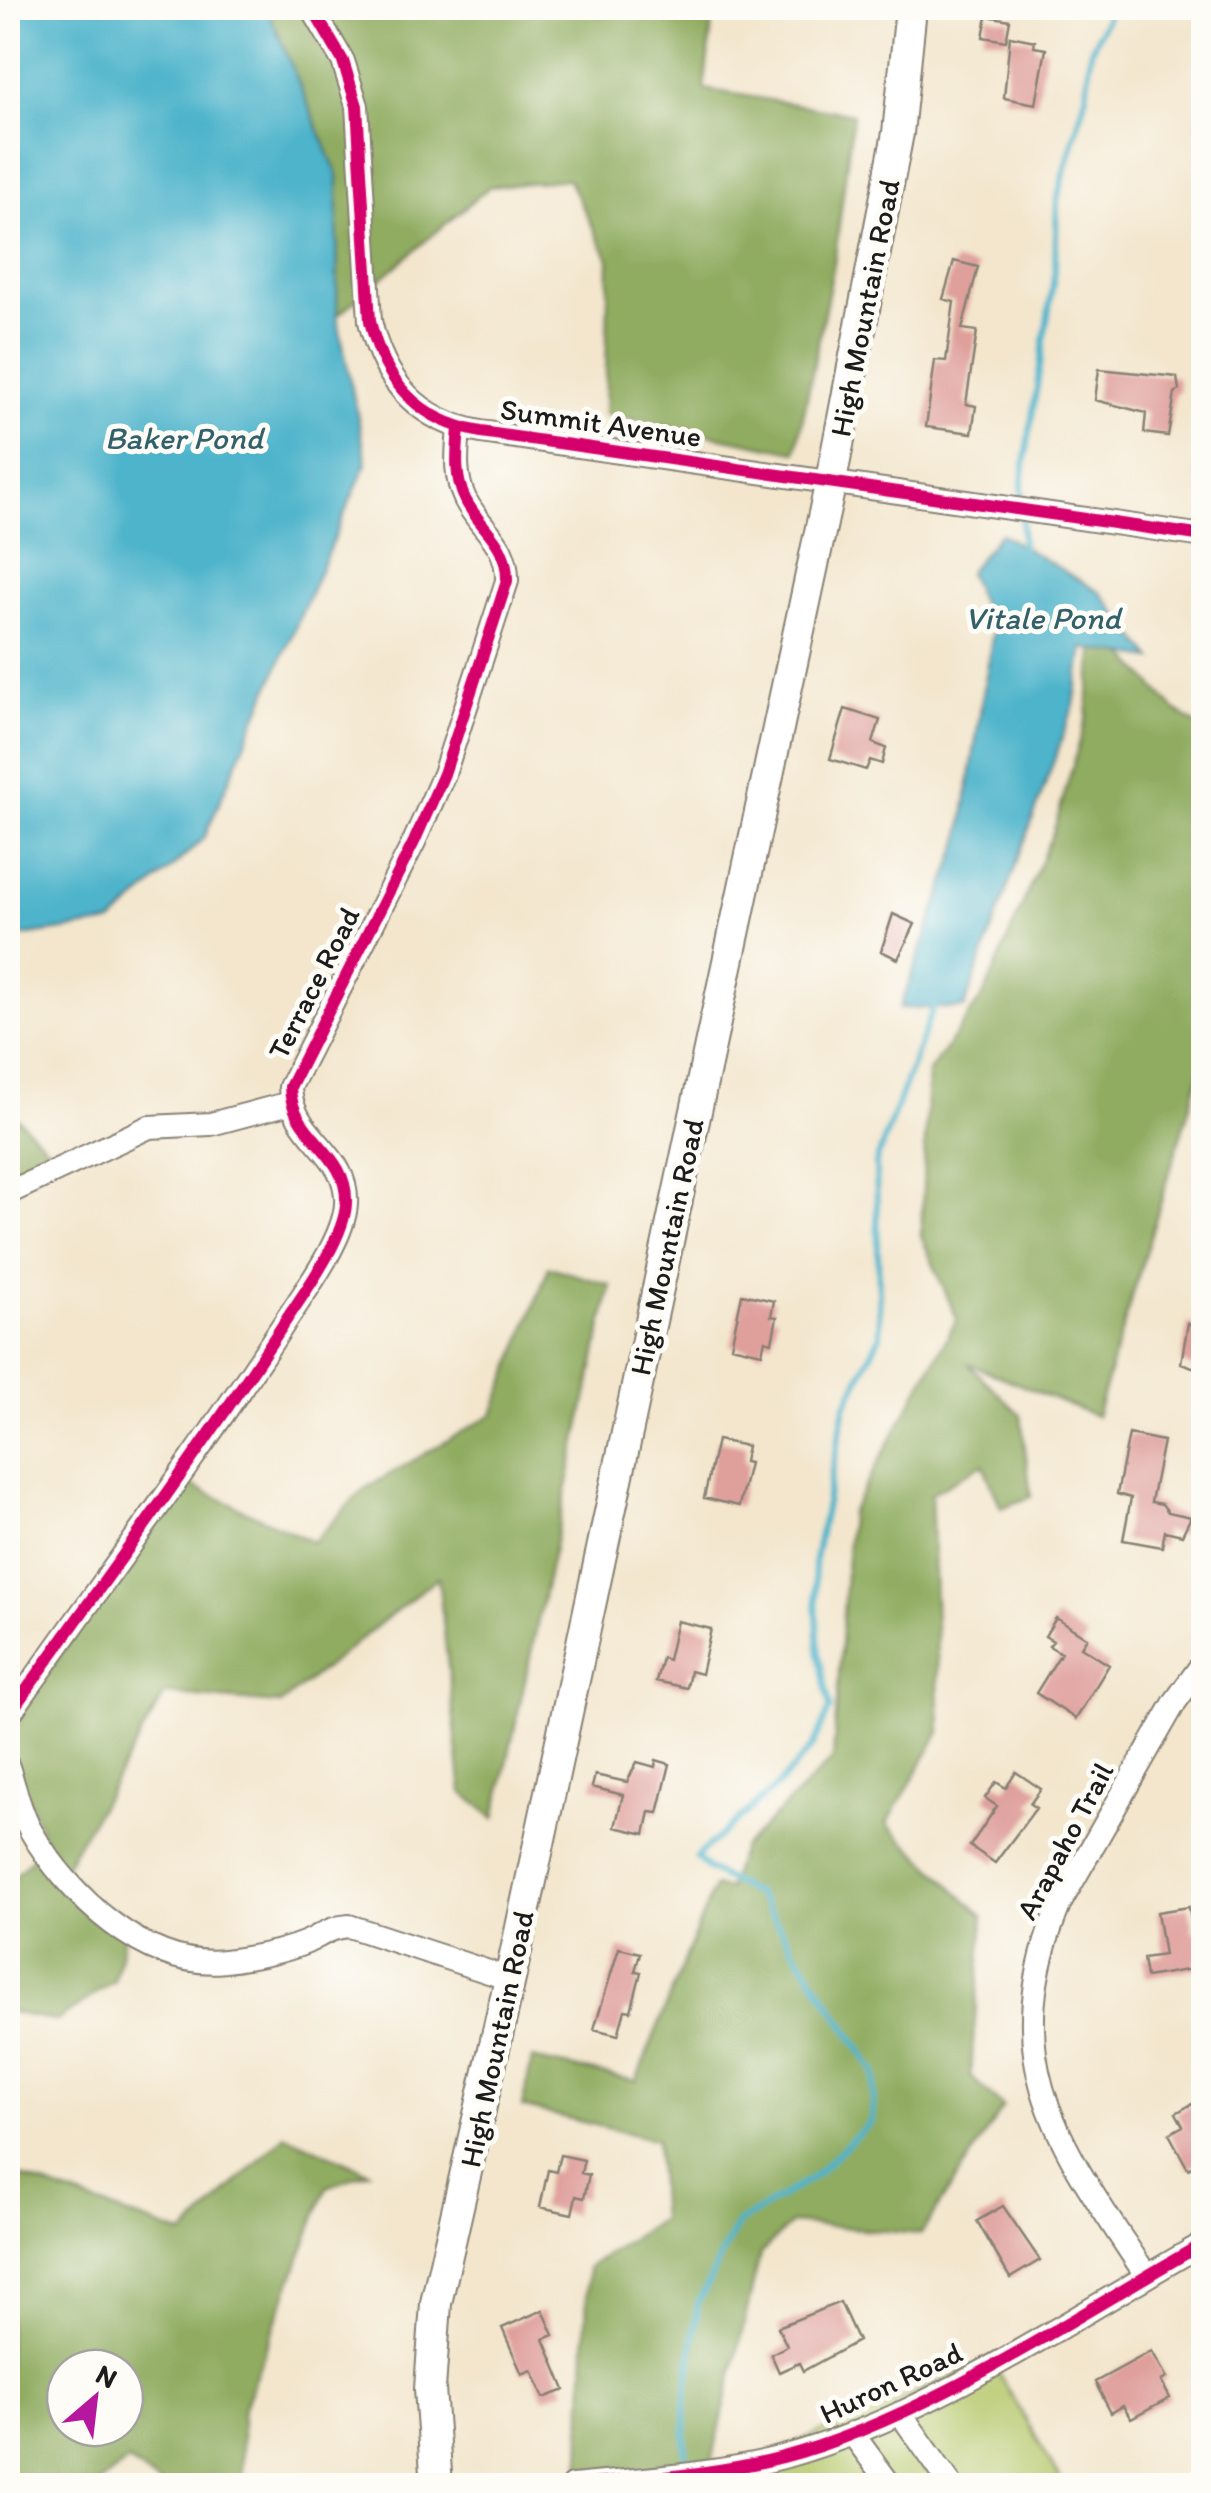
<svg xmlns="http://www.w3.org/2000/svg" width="1211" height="2493" viewBox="0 0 1211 2493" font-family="Itim,sans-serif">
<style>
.green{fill:#b6c86c;stroke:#697244;stroke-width:2.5}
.forest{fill:#90ac60;stroke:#56643e;stroke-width:2.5;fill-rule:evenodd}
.water{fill:#4db4cb;stroke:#346874;stroke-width:2.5}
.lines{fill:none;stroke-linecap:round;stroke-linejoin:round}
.stream{stroke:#4db4cb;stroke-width:6}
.building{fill:#df9f9b}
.minor-casing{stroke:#888174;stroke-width:26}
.major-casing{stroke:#888174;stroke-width:34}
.minor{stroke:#fff;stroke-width:22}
.major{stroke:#fff;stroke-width:30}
.cycleway-casing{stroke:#fdfcf7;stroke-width:19}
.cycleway{stroke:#d6006c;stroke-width:12}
.labels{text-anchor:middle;stroke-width:10;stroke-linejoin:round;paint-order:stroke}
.street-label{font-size:30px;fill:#1c1c1c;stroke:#fdfcf7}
.water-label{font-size:32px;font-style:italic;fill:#32606b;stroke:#fdfcf7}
</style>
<rect width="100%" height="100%" fill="#fdfcf7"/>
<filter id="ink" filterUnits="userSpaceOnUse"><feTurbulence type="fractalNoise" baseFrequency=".01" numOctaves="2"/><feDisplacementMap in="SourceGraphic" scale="20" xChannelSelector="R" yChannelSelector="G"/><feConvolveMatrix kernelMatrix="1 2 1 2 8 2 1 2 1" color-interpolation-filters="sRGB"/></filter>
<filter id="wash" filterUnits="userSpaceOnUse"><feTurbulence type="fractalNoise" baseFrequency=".0048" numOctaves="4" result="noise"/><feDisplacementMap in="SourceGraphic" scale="40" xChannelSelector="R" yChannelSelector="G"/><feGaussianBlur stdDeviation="2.25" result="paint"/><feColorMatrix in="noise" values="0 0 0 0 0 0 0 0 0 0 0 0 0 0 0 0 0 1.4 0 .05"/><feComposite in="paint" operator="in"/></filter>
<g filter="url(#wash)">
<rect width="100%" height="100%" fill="#f3e6cd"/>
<path class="green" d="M991,2360L1064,2485L712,2486L708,2480Z"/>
<path class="forest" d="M267,8H714L704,89L853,114L834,264L796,452L605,414L609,259L568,179L489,187L337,316L338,176Z
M1096,622L1175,710L1203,729V1062L1096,1416L967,1363L1021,1415L1031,1497L1001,1508L983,1464L931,1494L940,1732L887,1824L984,1917L970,2076L1003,2107L921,2234L791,2223L760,2254L708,2479L712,2485L580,2486L588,2267L661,2219L656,2140L522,2107L532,2059L636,2081L714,1887L728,1889L742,1848L833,1759L850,1514L957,1319L921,1236L928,1073L985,993L1054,830L1087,716Z
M8,1109L59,1159L8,1194Z
M549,1267L611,1285L495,1818L462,1792L438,1577L280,1704L165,1694L64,1868L124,1937L114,1981L57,2021L8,2012V1883L46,1844L8,1750V1730L180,1480L313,1542L363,1490L493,1414Z
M285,2135L369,2172L327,2187L242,2412V2485H161L128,2461L97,2485H8V2172L184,2235ZM125,2368V2428H65V2368Z"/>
<path class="water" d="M8,8H267L338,176L337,316L367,462L204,838L112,923L22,936L8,950Z
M1000,533L1101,593L1153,659L1083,648L1074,705L964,1008H900L960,841L993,631L968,572Z"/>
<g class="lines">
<path class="stream" d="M1022,550V482L1055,270L1057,200L1086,95L1091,50L1111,8
M686,2470L685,2406L698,2303L737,2224L812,2178L872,2121L875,2072L758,1895L709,1870L696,1857L780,1783L813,1746L830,1708L819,1655L814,1564L845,1407L880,1336L876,1162L935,1003"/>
</g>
<g id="blocks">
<path class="building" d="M987,16L1010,20L1006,41L983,37Z
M1010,36L1035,41L1034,47L1046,49L1036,104L1004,98Z
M954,261L978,267L962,329L977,331L966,404L976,406L972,433L926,427L935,360L946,361L954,302L943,299Z
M1099,369L1177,377L1179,390L1175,393L1168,436L1144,433L1146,413L1095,400Z
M845,709L880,720L873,743L886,748L882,764L870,760L866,770L830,759Z
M893,914L915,924L898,959L881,951Z
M742,1294L774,1301L771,1316L777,1317L772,1342L765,1340L762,1353L731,1346Z
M1188,1323L1204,1330V1371L1181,1363Z
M1129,1434L1163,1441L1151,1502L1162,1504L1168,1512L1191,1517L1182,1535L1165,1531L1162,1547L1123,1540L1131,1498L1117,1494Z
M717,1440L747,1446L744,1462L749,1463L739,1506L704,1498Z
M1056,1618L1087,1638L1081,1647L1109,1665L1076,1719L1036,1693L1061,1653L1049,1646L1053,1641L1045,1636Z
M677,1621L711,1629L701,1674L690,1671L687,1688L656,1681L662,1658L668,1660Z
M656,1760L670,1764L658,1813L650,1812L645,1834L615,1827L623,1795L592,1787L595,1775L627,1782L637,1762L655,1767Z
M1016,1772L1041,1789L1030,1804L1036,1808L995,1863L970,1846L997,1806L985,1798L996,1782L1006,1788Z
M1189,1907L1193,1932L1204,1930V1959L1196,1960L1198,1968L1146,1977L1143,1958L1164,1955L1157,1912Z
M619,1948L640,1953L635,1971L641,1972L631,2011L625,2010L618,2035L594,2029Z
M1192,2104L1204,2124V2160L1188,2169L1169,2134L1183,2126L1176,2113Z
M560,2155L584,2160L581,2173L589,2175L584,2198L576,2196L572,2214L540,2207L548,2170L556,2172Z
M1003,2206L1040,2260L1010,2278L977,2221Z
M840,2302L858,2341L803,2371L799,2363L779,2372L771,2354L787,2346L778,2327Z
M543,2310L554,2335L544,2339L565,2390L544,2398L532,2370L522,2374L502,2328Z
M1152,2351L1167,2378L1161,2381L1170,2398L1131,2419L1123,2406L1111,2413L1095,2382Z"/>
</g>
</g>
<g filter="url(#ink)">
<use href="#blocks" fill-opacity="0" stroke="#888174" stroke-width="2.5"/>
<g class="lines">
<g class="minor-casing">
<path id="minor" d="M312,8L343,61L357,106L370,321C384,382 418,421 481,432L1204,536
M8,1193L149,1127L211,1124L290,1103
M8,1716C100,1586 196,1458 283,1325C303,1294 344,1240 346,1204C349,1151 291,1138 290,1087L414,842L444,774L507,581C508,541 481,531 465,499C454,476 457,453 459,428
M8,1767C15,1788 20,1812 31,1831C67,1894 146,1970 225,1961C250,1958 283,1952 307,1942C322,1935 331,1927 349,1926L510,1979
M1146,2275C1061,2146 993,2063 1060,1903L1175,1702L1204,1662
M900,2413L952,2486
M852,2433L891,2486
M572,2486C642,2479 714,2475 783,2457C925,2419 1075,2316 1204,2243"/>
</g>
<g class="major-casing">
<path id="major" d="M437,2486L430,2389L436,2303L510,1979L831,481L898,133L911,8"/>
</g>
<use href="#minor" class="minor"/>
<use href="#major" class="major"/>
<g class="cycleway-casing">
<path id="cycleway" d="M312,8L343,61L357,106L370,321C384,382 418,421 481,432L1204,536
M8,1716C100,1586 196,1458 283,1325C303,1294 344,1240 346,1204C349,1151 291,1138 290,1087L414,842L444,774L507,581C508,541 481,531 465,499C454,476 457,453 459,428
M572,2486C642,2479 714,2475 783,2457C925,2419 1075,2316 1204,2243"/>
</g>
<use href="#cycleway" class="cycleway"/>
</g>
</g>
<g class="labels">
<g class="street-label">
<text transform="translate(865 308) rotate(-79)" y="10">High Mountain Road</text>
<text transform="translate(601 423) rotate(8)" y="10">Summit Avenue</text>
<text transform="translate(314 983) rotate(-63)" y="10">Terrace Road</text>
<text transform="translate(667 1247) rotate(-78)" y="10">High Mountain Road</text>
<text transform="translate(1065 1841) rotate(-62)" y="10">Arapaho Trail</text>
<text transform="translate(497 2039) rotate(-78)" y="10">High Mountain Road</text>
<text transform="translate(891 2383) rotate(-25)" y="10">Huron Road</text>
</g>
<g class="water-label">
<text x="184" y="449">Baker Pond</text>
<text x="1043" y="629">Vitale Pond</text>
</g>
</g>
<rect width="1211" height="2493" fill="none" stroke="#fdfcf7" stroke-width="40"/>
<g transform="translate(95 2398) rotate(28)"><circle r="48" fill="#fdfcf7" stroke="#a3a29f" stroke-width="2.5"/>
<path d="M0-8L18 38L0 25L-18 38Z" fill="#b5179e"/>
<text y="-15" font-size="28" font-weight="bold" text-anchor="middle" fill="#1c1c1c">N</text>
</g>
</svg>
